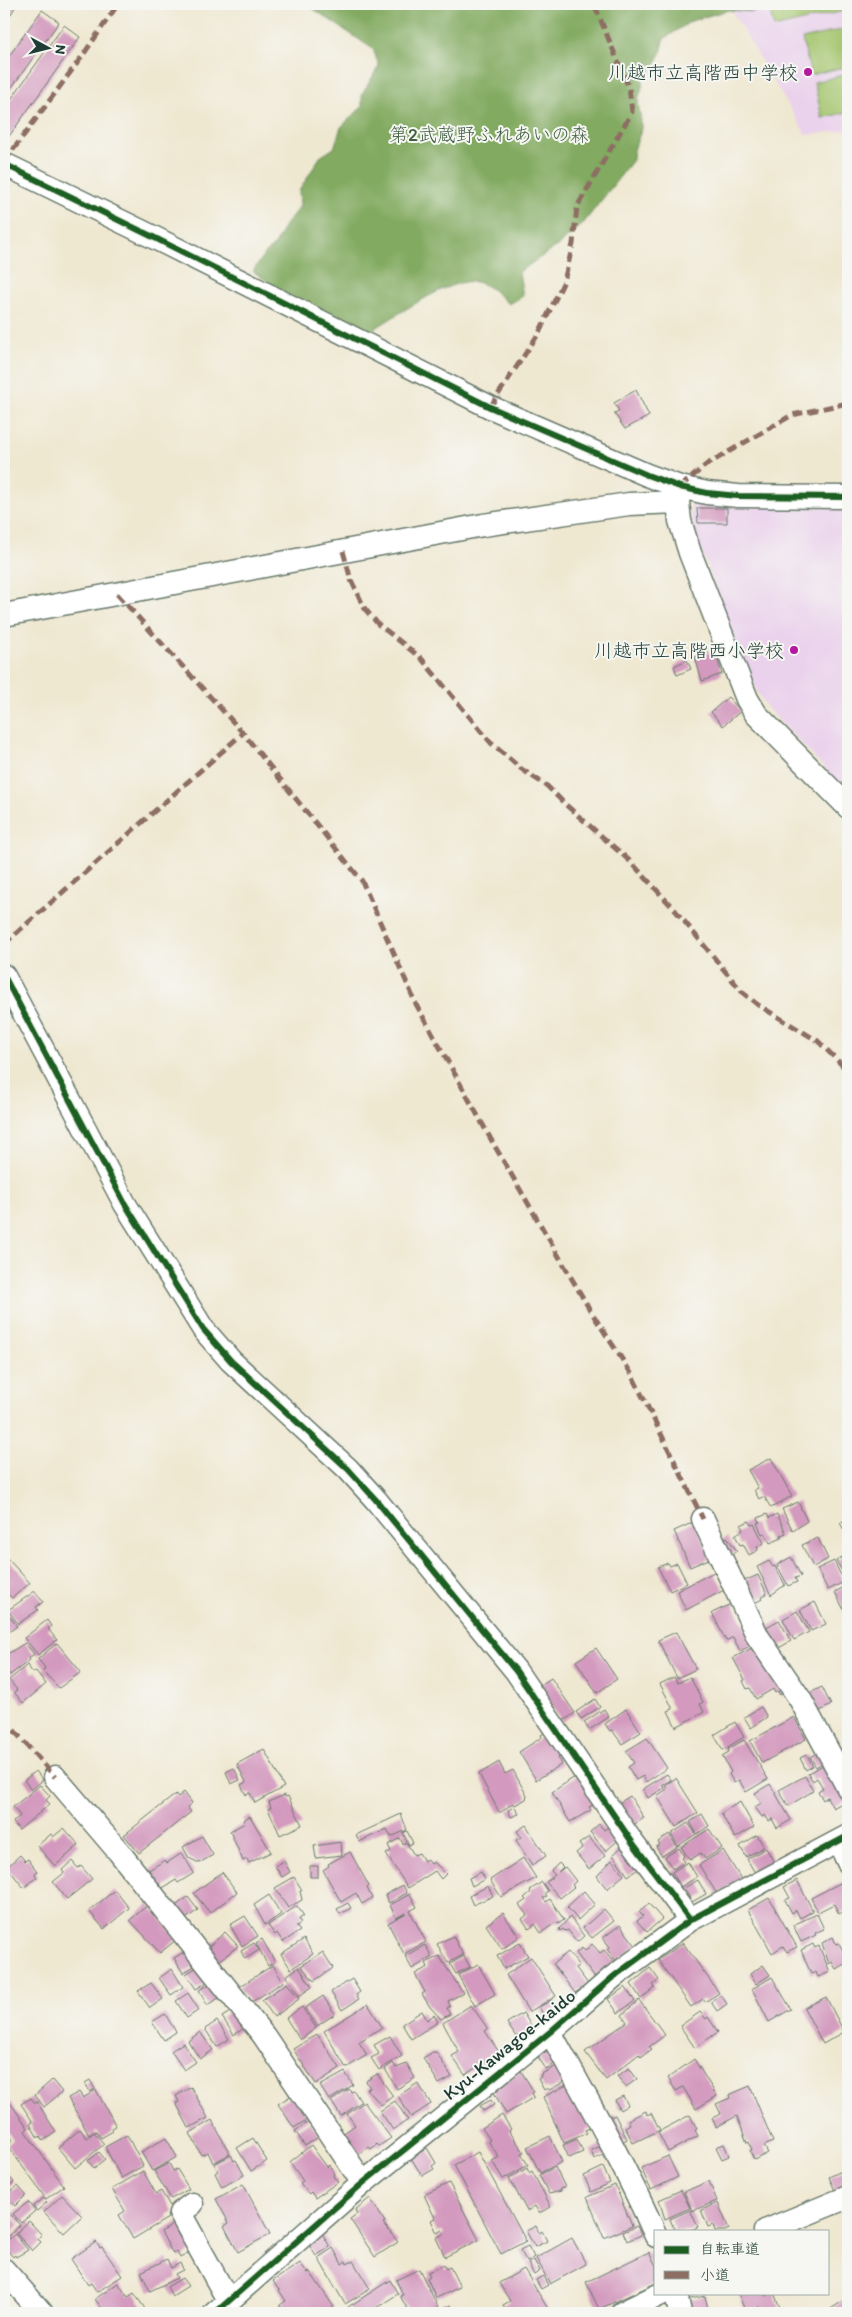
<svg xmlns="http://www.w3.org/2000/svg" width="852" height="2317" viewBox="0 0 852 2317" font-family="Itim,'Klee One',sans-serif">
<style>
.built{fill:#ead1ec}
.green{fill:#a3c46c;stroke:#618050}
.forest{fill:#82aa60;stroke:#50744a}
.building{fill:#d399be}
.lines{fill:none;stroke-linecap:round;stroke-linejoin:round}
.minor-casing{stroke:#68796b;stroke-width:25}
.minor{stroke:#fff;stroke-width:22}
.quiet{stroke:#8d6e63;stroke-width:5;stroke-dasharray:10 5;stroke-linecap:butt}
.cycleway-casing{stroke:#f6f6f2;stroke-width:9}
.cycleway{stroke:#1b5e20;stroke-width:6}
.poi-dot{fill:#b5179e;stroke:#f6f6f2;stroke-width:2}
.labels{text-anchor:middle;stroke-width:4;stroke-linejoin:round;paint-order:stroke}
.poi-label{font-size:19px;fill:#1f3d34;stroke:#f6f6f2;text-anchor:end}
.park-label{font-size:19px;fill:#405f42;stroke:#f6f6f2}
.street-label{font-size:19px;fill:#1f3d34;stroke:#f6f6f2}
</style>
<rect width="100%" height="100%" fill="#f6f6f2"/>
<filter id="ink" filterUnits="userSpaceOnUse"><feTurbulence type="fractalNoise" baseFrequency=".02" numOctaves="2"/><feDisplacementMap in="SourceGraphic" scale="10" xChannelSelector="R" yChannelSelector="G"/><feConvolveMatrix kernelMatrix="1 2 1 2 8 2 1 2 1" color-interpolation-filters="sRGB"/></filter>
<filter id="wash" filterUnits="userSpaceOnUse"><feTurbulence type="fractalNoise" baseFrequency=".0096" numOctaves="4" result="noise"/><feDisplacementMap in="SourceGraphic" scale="20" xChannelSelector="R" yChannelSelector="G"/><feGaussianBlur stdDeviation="1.12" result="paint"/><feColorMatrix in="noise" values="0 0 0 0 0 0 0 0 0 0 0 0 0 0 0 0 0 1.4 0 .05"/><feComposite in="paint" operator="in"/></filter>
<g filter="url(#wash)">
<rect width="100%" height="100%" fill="#efe8d1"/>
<path class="built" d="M730,4H848V130L806,135L734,15Z
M691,505L848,508V793L769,710L758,694L722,607L691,521Z"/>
<path class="green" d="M768,4H848V10L774,28Z
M848,28V66L811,75L802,39Z
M848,74V112L822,118L814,82Z"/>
<path class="forest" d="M306,4H760L753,12L728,10L691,21L664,39C662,56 655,66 643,79C643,88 638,96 638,102C639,113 643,122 640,133C637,143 633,149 633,160L582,225L560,244L519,272L523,296L508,304C498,294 490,285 476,282C452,276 393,318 371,331L336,319L286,295L253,271L265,254L275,245L285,225L300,206L299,191L320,157L334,148L341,127L362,107V94L379,66L373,49Z"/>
<g id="blocks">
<path class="building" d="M4,4H17L4,25Z
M42,10L59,22L4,98V63Z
M64,25L80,37L5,142L4,109Z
M636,390L649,416L625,429L614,413L619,411L614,403Z
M697,508H727V523H698Z
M715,651L722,674L702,681L695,657Z
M687,660L691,669L677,675L674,666Z
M728,697L741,711L723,726L711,712Z
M771,1458L792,1496L771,1508L765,1498L762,1497L759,1499L754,1490L758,1488L748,1470Z
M798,1502L807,1521L793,1531L782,1509Z
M767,1514L769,1518L777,1514L786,1533L781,1535L782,1538L770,1543L765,1533L762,1534L757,1523L760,1522L758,1518Z
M848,1518V1537L840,1523Z
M749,1521L751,1525L754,1524L764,1543L757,1547L758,1550L749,1555L743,1544L740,1545L735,1535L743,1530L741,1525Z
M694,1522L711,1558L690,1567L674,1531Z
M727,1537L737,1551L726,1557L718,1542Z
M818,1538L828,1559L813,1567L802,1545Z
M791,1557L801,1576L795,1578L797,1582L788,1586L777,1565Z
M842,1557L848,1568V1573L845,1575L836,1561Z
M7,1558L30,1583L12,1598L4,1591V1561Z
M769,1561L773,1567L775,1566L785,1585L771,1595L757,1567Z
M834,1561L844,1582L828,1590L817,1569Z
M668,1563L670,1566L677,1563L687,1583L670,1591L658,1567Z
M714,1572L724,1590L686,1610L677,1591Z
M758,1575L767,1594L761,1597L762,1599L753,1604L742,1582Z
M844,1587L848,1593V1613L846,1614L835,1592Z
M35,1591L43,1602L36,1607L38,1610L18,1624L8,1610Z
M815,1602L826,1624L811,1631L800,1610Z
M733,1603L754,1644L740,1651L733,1637L726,1641L712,1613Z
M797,1611L809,1632L794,1640L783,1619Z
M7,1612L17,1626L4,1636V1615Z
M47,1620L51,1626L48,1629L57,1640L38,1655L24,1638Z
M779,1620L791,1641L777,1649L763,1629Z
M676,1632L696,1669L677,1678L658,1640Z
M25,1643L34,1654L29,1658L30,1660L10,1675L4,1667V1656Z
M57,1643L81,1672L59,1688L43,1671L45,1668L38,1659Z
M757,1645L785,1692L780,1695L778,1691L775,1693L773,1689L756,1699L750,1688L747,1689L743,1681L745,1680L733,1658Z
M596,1648L617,1679L597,1693L576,1661Z
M27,1665L33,1673L36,1671L46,1684L23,1703L14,1692L17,1690L9,1680Z
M674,1677L678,1683L690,1677L703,1702L700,1704L704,1712L676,1727L668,1711L673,1709L660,1684Z
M551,1678L575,1713L562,1722L539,1686Z
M822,1687L831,1705L818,1712L808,1694Z
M595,1699L600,1707L581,1719L576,1712Z
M761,1707L767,1717L751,1728L744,1717Z
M604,1709L609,1717L589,1730L584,1722Z
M626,1709L641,1732L622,1744L612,1730L610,1731L605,1724Z
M794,1717L806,1739L762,1763L750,1741Z
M735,1722L744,1737L723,1750L714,1735Z
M552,1728L567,1752L558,1758L562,1764L536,1780L519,1752L542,1737L541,1735Z
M647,1738L667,1768L646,1782L643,1776L636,1780L628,1767L634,1763L626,1751Z
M744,1740L768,1779L746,1792L739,1780L734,1783L729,1774L731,1772L722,1756L729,1752L728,1749Z
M848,1746V1766L837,1752Z
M264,1749L284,1787L255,1803L250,1793L246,1795L241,1785L246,1782L237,1764Z
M820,1751L826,1761L816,1767L810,1757Z
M807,1755L813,1766L806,1770L800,1758Z
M499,1762L505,1774L513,1770L527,1796L526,1799L515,1805L513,1803L501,1812H499L479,1774Z
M827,1763L847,1800L833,1808L827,1797L823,1800L818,1791L823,1788L817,1778L813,1781L808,1773Z
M234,1768L240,1780L231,1784L226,1772Z
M36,1771L43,1780L31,1790L24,1780Z
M581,1773L597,1803L589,1807L591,1810L570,1822L552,1792Z
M667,1774L671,1780L662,1785L664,1788L648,1798L643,1789Z
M805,1776L813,1791L788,1806L779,1790Z
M676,1778L698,1813L676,1827L657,1796L667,1789L665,1785Z
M770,1784L791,1820L777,1828L772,1819L769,1821L765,1815L762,1817L755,1807L761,1803L755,1793Z
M40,1785L50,1796L46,1800L50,1804L19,1830L13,1822L20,1816L13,1807Z
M184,1792L192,1803L187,1807L191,1812L139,1853L124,1835L176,1794L178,1797Z
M284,1795L285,1797L288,1796L302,1825L280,1835L268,1809L271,1808L269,1802Z
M630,1796L644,1818L630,1827L616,1805Z
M740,1802L754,1827L735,1838L721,1813Z
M515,1807L519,1814L511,1817L508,1810Z
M401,1814L407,1830L391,1837L387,1829L359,1842L356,1835Z
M702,1814L709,1826L697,1834L690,1822Z
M250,1816L271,1852L249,1863L247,1859L243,1861L230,1831L245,1823L243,1820Z
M613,1823L623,1836L606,1851L590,1832L599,1824L604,1830Z
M688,1823L696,1834L678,1846L671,1834Z
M526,1825L546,1856L532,1865L516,1840L521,1837L517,1831Z
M64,1828L79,1845L55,1866L37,1846L51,1834L53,1837Z
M709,1829L722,1848L705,1859L701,1853L690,1860L681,1847Z
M407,1831L413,1843L409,1845L403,1833Z
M669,1834L677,1847L662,1856L656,1847L660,1845L658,1842Z
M757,1835L764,1847L746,1857L740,1846Z
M202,1836L213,1855L199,1863L189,1858L183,1847Z
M589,1837L605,1856L589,1869L576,1853L582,1848L579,1844Z
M400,1838L403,1844L406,1842L414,1855L419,1853L424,1861L427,1859L431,1864L434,1862L446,1874L441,1879L435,1871L408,1888L386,1854L391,1851L388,1845Z
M628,1841L644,1865L628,1876L613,1855Z
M341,1842L342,1855L316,1858L314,1846Z
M679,1848L684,1856L682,1858L685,1862L673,1869L665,1857Z
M766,1848L774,1862L755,1873L747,1859Z
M723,1850L741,1879L717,1894L699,1865Z
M350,1852L369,1886L367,1888L372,1898L362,1904L356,1893L341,1902L323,1870L329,1866L328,1864Z
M182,1853L194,1873L178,1883L176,1880L161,1889L149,1870L165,1860L167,1863Z
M20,1855L25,1861L28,1859L37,1871L35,1874L37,1877L24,1888L7,1867Z
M523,1858L536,1878L501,1897L490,1880Z
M612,1860L624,1875L607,1889L597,1876Z
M72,1861L78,1868L81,1866L92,1879L67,1899L53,1882L64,1873L62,1870Z
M284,1861L290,1872L282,1877L275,1866Z
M688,1862L697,1877L681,1887L672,1872Z
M559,1863L563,1867L558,1872L565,1867L576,1881L572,1885L574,1887L560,1898L546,1882L555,1875L551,1871Z
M310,1866H318V1877H310Z
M222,1872L237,1892L210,1913L194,1893Z
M481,1872L485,1879L472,1886L469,1878Z
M294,1877L302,1890L300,1891L302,1900L288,1908L275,1888Z
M698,1880L706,1894L692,1902L684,1888Z
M797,1880L813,1911L800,1918L796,1910L792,1913L785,1900L790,1898L784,1887Z
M844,1881L848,1890V1909L839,1914L834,1904L818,1912L811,1898Z
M542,1882L548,1891L545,1893L547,1896L543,1898L546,1902L550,1899L564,1920L558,1924L556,1922L541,1933L535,1924L529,1929L522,1919L527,1915L519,1905L526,1900L524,1898L531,1892L530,1890Z
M403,1885L407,1893L389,1903L385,1895Z
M488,1886L493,1896L473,1905L469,1896Z
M115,1890L129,1908L104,1929L89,1911Z
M584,1891L595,1904L578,1920L567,1907Z
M410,1894L417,1907L410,1911L426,1942L404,1954L388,1923L406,1913L396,1918L390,1905Z
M269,1895L281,1914L265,1925L254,1905Z
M188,1897L198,1910L184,1920L174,1907Z
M769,1898L797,1947L787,1952L783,1946L772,1953L748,1910Z
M348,1903L351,1908L340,1914L337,1909Z
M149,1904L177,1939L160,1953L130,1920Z
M649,1904L662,1919L647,1932L637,1921L643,1916L639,1912Z
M297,1906L304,1916L299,1919L301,1923L296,1926L300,1931L283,1942L277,1933L275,1935L268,1925Z
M604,1909L614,1921L592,1938L583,1928Z
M503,1913L519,1937L502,1949L486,1925Z
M817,1914L824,1929L815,1933L816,1935L801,1942L793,1925Z
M245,1916L258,1936L242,1946L230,1925Z
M570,1917L584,1936L577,1942L568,1930L565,1931L563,1929L560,1931L559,1929Z
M620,1925L636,1946L616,1961L607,1949L610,1947L603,1938Z
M225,1932L238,1946L218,1962L207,1948Z
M453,1936L463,1955L448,1963L437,1944Z
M833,1937L836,1944L839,1943L848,1962L836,1969L832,1962L829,1964L822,1943Z
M262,1939L275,1962L268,1966L256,1943Z
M304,1939L313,1954L291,1969L281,1954Z
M254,1943L259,1950L245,1959L241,1951Z
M520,1943L528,1956L504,1969L497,1956Z
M683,1943L719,1993L705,2002L703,1999L691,2007L658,1960Z
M592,1944L600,1953L604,1950L616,1964L595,1978L576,1953L582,1948L585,1951Z
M813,1944L815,1948L819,1946L830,1972L818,1977L816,1972L811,1974L801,1950Z
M425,1945L432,1957L412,1969L405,1956Z
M189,1949L196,1965L183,1973L174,1958Z
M323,1952L333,1968L314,1981L301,1966Z
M568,1952L579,1966L576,1968L588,1984L575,1993L553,1964Z
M439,1956L463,1993L448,2001L450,2006L447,2008L450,2014L441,2019L430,2007L422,1994L425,1992L415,1974L428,1967L426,1963Z
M464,1956L470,1967L456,1974L450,1964Z
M531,1957L556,1996L529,2012L506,1975Z
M202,1964L209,1981L196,1989L186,1974Z
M478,1964L495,1994L475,2006L458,1975Z
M273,1965L283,1982L250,2003L239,1987Z
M763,1965L770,1975L756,1984L750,1974Z
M299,1967L312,1987L299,1996L286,1976Z
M650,1968L659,1980L653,1985L655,1987L641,1999L631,1984Z
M172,1969L183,1987L171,1995L159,1978Z
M772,1977L791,2009L769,2022L752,1989Z
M352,1979L360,1992L356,1995L359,1999L342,2010L331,1992Z
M215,1981L222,1996L207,2005L199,1990Z
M151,1983L163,1999L150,2008L138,1991Z
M287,1983L299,1999L274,2017L262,2000Z
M625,1987L635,2001L618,2013L608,1999Z
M188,1993L199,2010L187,2018L176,2001Z
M721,1995L727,2004L717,2011L711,2002Z
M323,1996L335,2014L317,2026L305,2008Z
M826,1997L844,2032L823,2044L804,2008Z
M552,2000L557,2008L544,2016L539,2007Z
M639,2000L665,2035L649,2047L652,2049L641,2057L639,2054L606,2080L585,2052L627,2022L622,2015Z
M368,2004L382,2027L359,2042L367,2055L346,2068L324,2031Z
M471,2005L488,2029L485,2031L499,2052L465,2075L452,2056L459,2052L443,2023Z
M302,2007L316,2028L300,2040L286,2018Z
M235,2009L247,2026L234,2035L222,2017Z
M422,2011L427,2020L434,2015L438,2022L411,2039L402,2024Z
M700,2012L706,2019L708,2017L718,2032L695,2048L680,2026Z
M523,2013L532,2027L516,2037L507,2023Z
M165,2014L176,2032L164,2040L152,2022Z
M217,2021L229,2039L217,2047L205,2029Z
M200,2032L213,2050L200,2059L188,2041Z
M317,2034L340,2068L316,2084L293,2049Z
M390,2036L402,2056L379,2070L371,2058L379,2054L374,2045Z
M183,2043L196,2062L184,2070L171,2051Z
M551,2048L559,2061L546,2069L538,2057Z
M433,2052H436L452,2077L439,2084L423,2058Z
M694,2059L717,2096L696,2109L683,2087L676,2091L668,2078Z
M393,2063L396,2068L407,2064L415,2078L397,2089L385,2069Z
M558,2065L566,2081L549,2090L547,2088L544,2090L538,2079L541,2077L540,2075Z
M629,2068L637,2079L626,2087L617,2076Z
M521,2071L534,2092L532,2093L534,2097L506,2114L492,2089Z
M345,2072L353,2085L329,2100L320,2086Z
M377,2074L393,2096L381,2105L367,2089L370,2088L366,2081Z
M52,2080L62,2092L44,2107L35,2095Z
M90,2080L95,2089L90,2092L85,2083Z
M418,2083L431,2104L411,2117L398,2096Z
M567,2085L593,2127L585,2130L587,2133L564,2143L543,2097Z
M750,2086L773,2142L764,2146L768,2153L754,2160L750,2151L752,2150L749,2142L747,2143L737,2116L716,2127L712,2118L721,2114L716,2104L730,2098L729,2095Z
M191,2087L208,2118L189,2128L176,2103L179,2102L176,2096Z
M349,2089L351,2092L354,2091L361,2102L341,2116L331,2101Z
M96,2090L116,2126L112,2128L113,2131L101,2138L96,2131L89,2135L68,2098L79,2092L83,2098Z
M292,2095L308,2119L294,2128L278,2104Z
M623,2096L628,2105L620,2110L615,2100Z
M31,2098L35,2103L37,2102L56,2132L43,2141L40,2136L38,2138L30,2124L33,2122L21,2104Z
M491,2100L494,2105L483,2111L480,2106Z
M9,2101L28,2128L25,2131L64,2186L46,2199L7,2145L13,2140L4,2127V2105Z
M395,2101L408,2120L393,2130L380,2111Z
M364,2102L391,2138L379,2146L377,2144L371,2149L369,2147L357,2156L341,2135L355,2125L347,2114Z
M646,2111L647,2115L651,2113L660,2130L633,2143L625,2127L630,2124L628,2120Z
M502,2115L511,2129L509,2131L524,2152L521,2153L528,2165L503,2179L492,2161L499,2157L488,2141L490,2140L482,2128Z
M615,2115L627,2139L618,2144L605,2119Z
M690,2115L697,2129L695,2130L698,2136L668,2152L658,2132Z
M212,2120L230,2154L213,2163L208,2152L201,2155L190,2133Z
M310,2121L320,2136L305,2146L295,2131Z
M80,2129L87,2138L94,2132L104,2144L75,2168L58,2148Z
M127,2135L143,2166L121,2178L105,2147Z
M550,2136L562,2162L540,2173L527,2147Z
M166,2138L177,2157L152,2171L141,2152Z
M253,2138L267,2161L251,2171L237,2148Z
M577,2139L583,2152L569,2158L563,2145Z
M724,2144L729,2156L722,2159L716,2147Z
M311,2145L327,2167L329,2165L335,2174L333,2176L338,2182L315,2198L311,2192L309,2194L300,2183L303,2181L290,2162Z
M604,2145L608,2153L594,2159L591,2150Z
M427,2148L436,2163L432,2166L434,2169L422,2176L411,2158Z
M99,2152L105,2159L94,2168L88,2161Z
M478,2152L526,2241L501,2254L454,2165Z
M231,2155L234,2161L236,2160L244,2175L222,2187L215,2173L218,2171L214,2164Z
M668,2156L678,2177L651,2190L641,2168Z
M169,2163L173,2171L177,2169L189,2189L171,2199L154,2171Z
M555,2167L565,2187L560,2189L561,2191L549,2194L539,2175Z
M603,2167L610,2183L591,2192L584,2176Z
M527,2168L529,2173L532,2171L551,2207L539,2213L535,2206L527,2211L509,2178Z
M848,2168V2189L837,2195L829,2177Z
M4,2171L14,2182L4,2191Z
M143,2171L156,2194L161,2191L173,2211L167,2215L168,2218L133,2239L119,2215L125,2211L112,2189Z
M709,2181L717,2201L692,2211L684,2192Z
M449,2183L479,2240L445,2257L436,2238L444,2234L442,2230L437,2233L431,2220L435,2218L424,2195Z
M243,2184L270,2234L238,2252L224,2226L229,2223L216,2199Z
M615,2185L632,2226L604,2238L587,2197Z
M18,2186L26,2195L15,2206L6,2196Z
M681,2190L690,2208L665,2219L659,2200Z
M62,2195L82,2216L64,2233L44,2212Z
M43,2198L47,2202L37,2211L33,2206Z
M370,2198L385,2222L383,2223L398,2242L375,2257L350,2219L357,2214L355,2210Z
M28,2202L35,2211L21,2223L13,2214Z
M718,2203L729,2229L725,2231H715L713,2225L708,2227L701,2210Z
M4,2207L20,2225L4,2240Z
M690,2210L698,2227L689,2231H670L674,2229L670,2219Z
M29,2221L42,2235L38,2239L41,2242L32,2251L16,2233Z
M178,2222L194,2250L180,2258L177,2252L173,2254L161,2232Z
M536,2226L539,2233L542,2231L547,2241L535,2247L526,2231Z
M637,2226L641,2235L627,2241L623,2232Z
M322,2233L330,2247L316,2256L307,2242Z
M15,2234L28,2250L16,2257L15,2255L13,2257L4,2246V2243Z
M572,2238L586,2264L550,2284L536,2258Z
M96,2242L100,2248L102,2247L122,2276L97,2292L91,2283L88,2285L71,2259Z
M528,2246L534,2257L527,2262L520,2250Z
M333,2248L342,2264L346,2261L347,2264L353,2261L370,2289L345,2304L318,2258Z
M649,2252L656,2266V2283L599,2309L586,2282Z
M167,2259L171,2268L180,2263L183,2270L175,2274L177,2278L150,2291L141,2272Z
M534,2260L540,2271L534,2275L528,2263Z
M300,2263L308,2273L310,2272L334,2307L325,2313H283L280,2308V2305L286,2301L273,2281Z
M444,2265L446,2269L450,2267L460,2287L436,2298L427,2278L430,2276L428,2272Z
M419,2269L438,2307L426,2313H410L400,2296L403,2295L396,2280Z
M524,2269L548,2309L541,2313H508L503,2305L510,2301L499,2283Z
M543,2276L548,2285L541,2289L536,2280Z
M182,2278L188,2286L172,2296L167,2287Z
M390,2280L398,2294L368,2313H352L348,2307Z
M118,2283L128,2297L134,2293L148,2313H105L95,2299Z
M738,2293H765L766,2296L774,2293L782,2312L786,2310L787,2313H762L759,2307L746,2313Z
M705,2296L709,2313H689L686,2300Z
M848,2298V2313H824Z
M451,2305L455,2313H438L437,2311Z"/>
</g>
</g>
<g filter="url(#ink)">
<use href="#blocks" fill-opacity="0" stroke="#68796b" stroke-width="1"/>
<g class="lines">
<g class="minor-casing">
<path id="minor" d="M4,164L149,235L490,407L647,475L680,487L707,493L738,496L848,497
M678,502L680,521L690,553L747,699L756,714L848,807
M4,615L483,525L629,504L678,502L680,487
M4,976L125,1204L203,1329L231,1361L348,1469L376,1500L516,1671L632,1842L690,1920
M703,1519L758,1637L800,1699L848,1788
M55,1777L119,1852L264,2036L363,2183
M839,1842L848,1862
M550,2032C587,2099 625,2165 656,2236
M192,2204L180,2213L229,2302
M765,2231L848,2197
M4,2270L42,2313
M676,2293L680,2313
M215,2313L363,2183L550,2032L613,1977L690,1920L848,1836
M622,2313L663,2293"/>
</g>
<use href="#minor" class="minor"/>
<path class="quiet" d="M4,162L81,58L118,4
M490,407L539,333L564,281L573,244L577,207L632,112L629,88L594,4
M680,487L706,465L792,415L848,403
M343,551L351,580L365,609L378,624L421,658L491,743L520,768L547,786L566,805L631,862L675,910L743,993L758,1005L818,1041L848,1071
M117,594L243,733L362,881L416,1004L493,1143L590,1310L631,1373L703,1519
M4,944L243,733
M4,1719L55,1777"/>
<g class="cycleway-casing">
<path id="cycleway" d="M4,164L149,235L490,407L647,475L680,487L707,493L738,496L848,497
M4,976L125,1204L203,1329L231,1361L348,1469L376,1500L516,1671L632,1842L690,1920
M215,2313L363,2183L550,2032L613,1977L690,1920L848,1836"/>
</g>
<use href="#cycleway" class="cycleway"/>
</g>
</g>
<g class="poi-dot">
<circle cx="808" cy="72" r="5"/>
<circle cx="794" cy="650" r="5"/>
</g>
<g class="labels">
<g class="poi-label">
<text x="798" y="79">川越市立高階西中学校</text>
<text x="784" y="657">川越市立高階西小学校</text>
</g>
<g class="park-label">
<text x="489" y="141">第2武蔵野ふれあいの森</text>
</g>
<g class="street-label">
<text transform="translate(509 2044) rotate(-39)" y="7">Kyu-Kawagoe-kaido</text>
</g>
</g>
<rect width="852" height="2317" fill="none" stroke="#f6f6f2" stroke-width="20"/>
<rect x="654" y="2230" width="175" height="65" fill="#f6f6f2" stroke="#a0aca6"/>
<rect x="664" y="2246" width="25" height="8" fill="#1b5e20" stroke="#a0aca6"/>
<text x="700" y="2254" font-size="15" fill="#1f3d34">自転車道</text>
<rect x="664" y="2271" width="25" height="8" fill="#8d6e63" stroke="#a0aca6"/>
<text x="700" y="2280" font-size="15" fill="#1f3d34">小道</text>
<g transform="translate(48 48) rotate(97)" stroke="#f6f6f2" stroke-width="4" paint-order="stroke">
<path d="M0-4L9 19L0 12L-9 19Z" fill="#1f3d34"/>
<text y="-8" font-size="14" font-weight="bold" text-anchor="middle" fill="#1f3d34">N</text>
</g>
</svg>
